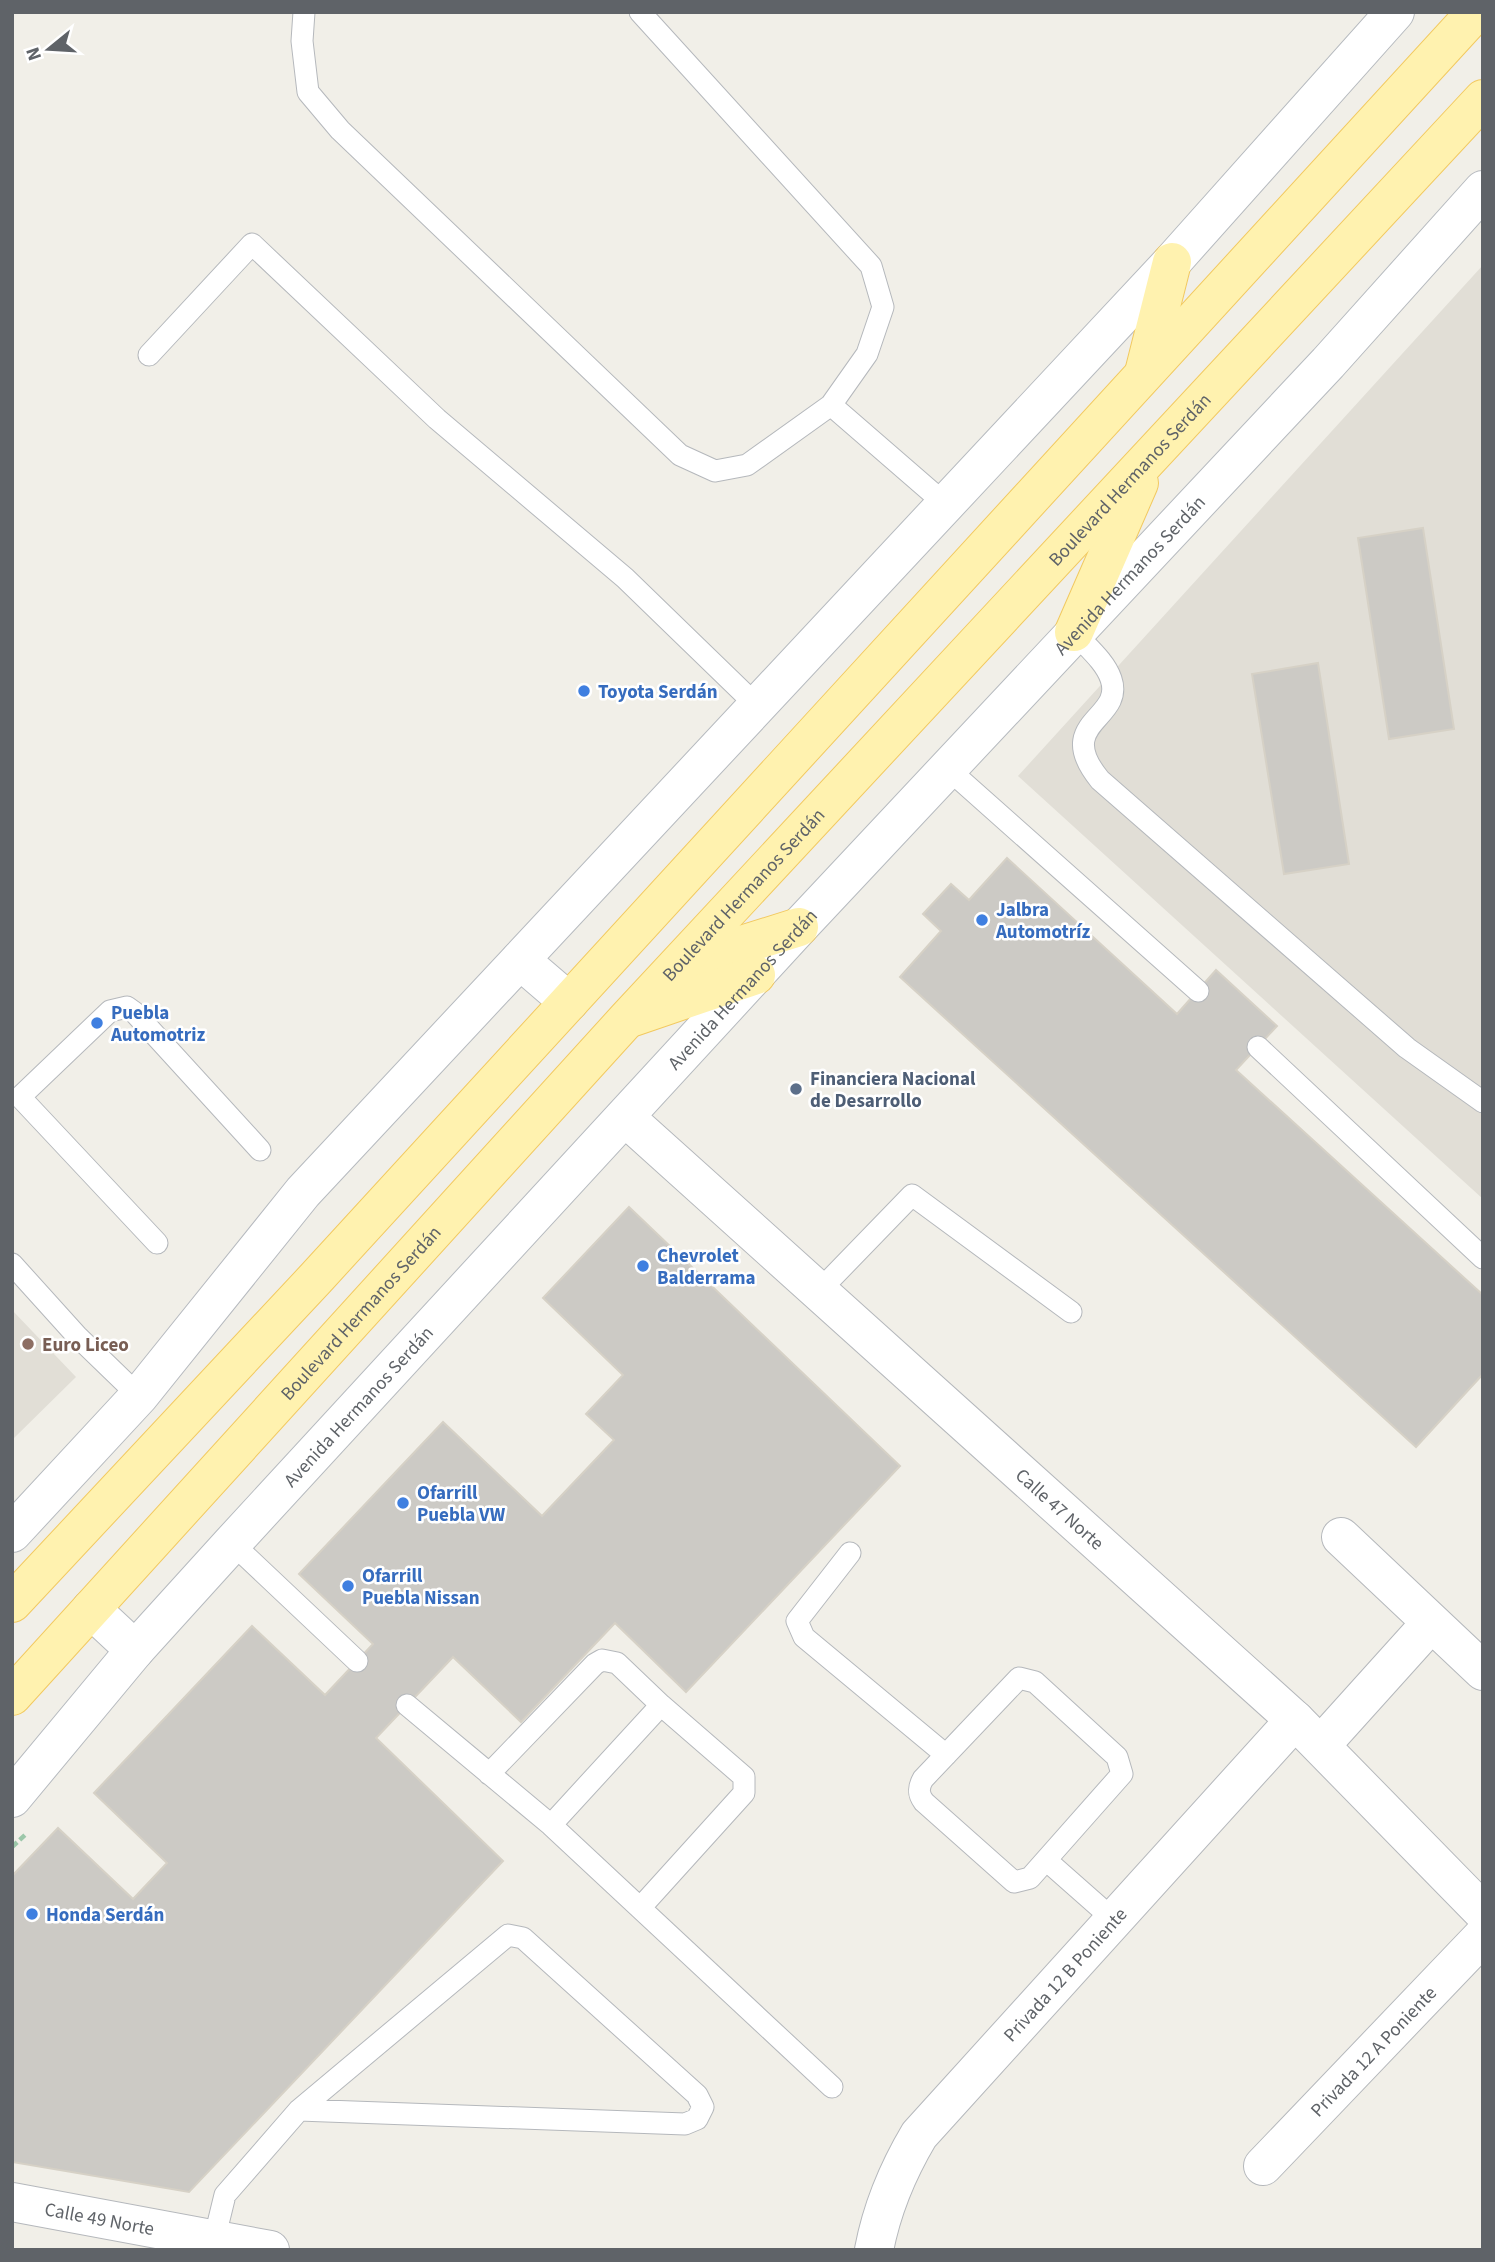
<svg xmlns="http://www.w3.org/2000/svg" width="1495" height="2262" viewBox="0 0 1495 2262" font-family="'Source Sans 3',sans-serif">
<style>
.education{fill:#e1ded6}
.building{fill:#cccac5;stroke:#d6d1c6;stroke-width:2}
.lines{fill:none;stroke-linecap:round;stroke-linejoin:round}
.lane-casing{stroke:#b5b8bc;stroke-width:23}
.street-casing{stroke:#b5b8bc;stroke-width:40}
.secondary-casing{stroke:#b6babf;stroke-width:40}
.primary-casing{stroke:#f2c960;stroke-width:40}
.path{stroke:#9cc7a9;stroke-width:4.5;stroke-dasharray:7 3.5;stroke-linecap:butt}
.lane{stroke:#fff;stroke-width:21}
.street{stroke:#fff;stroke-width:38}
.secondary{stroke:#fff;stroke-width:38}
.primary{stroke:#fff2af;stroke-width:38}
.shop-dot{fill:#3f7fe0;stroke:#fff;stroke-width:2.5}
.service-dot{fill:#5c6f8a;stroke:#fff;stroke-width:2.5}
.education-dot{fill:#8d6e63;stroke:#fff;stroke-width:2.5}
.labels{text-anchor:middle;stroke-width:5;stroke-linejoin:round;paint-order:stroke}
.street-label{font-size:19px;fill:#5f6368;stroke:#fff}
.shop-label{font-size:19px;font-weight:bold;fill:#366cbe;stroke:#fff;text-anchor:start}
.service-label{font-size:19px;font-weight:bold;fill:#4e5e75;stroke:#fff;text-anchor:start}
.education-label{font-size:19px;font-weight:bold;fill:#785e54;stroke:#fff;text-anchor:start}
</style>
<rect width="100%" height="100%" fill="#f1efe8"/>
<path class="education" d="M1483,265V1199L1018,776Z
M12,1310L76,1377L12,1440Z"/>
<path class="building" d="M1423,528L1454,729L1389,739L1358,538Z
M1318,663L1349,864L1284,874L1252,674Z
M1007,858L1177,1014L1216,970L1277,1026L1236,1070L1483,1295V1374L1416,1447L900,977L941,931L923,914L951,884L969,900Z
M629,1207L900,1466L686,1692L615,1623L521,1722L453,1657L376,1738L503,1861L189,2192L12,2162V1876L58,1828L133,1899L167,1863L94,1793L252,1626L325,1695L373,1644L299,1574L443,1422L542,1516L614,1440L586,1414L623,1375L543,1298Z"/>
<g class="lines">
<g class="lane-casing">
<path id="lane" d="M304,12L302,41L308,92L340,130L680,455L715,471L747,465L831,405L867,354L883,307L871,266L640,12
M149,355L252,244L437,419L625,578L756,705
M831,405L944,503
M1074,632C1086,646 1105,661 1111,679C1125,720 1052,721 1100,780L1407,1048L1483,1102
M947,768L1198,991
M1258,1047L1483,1258
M157,1243L20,1097L110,1011L127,1007L134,1012L260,1150
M12,1264L77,1336L139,1396
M819,1291L912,1195L1071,1312
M232,1543L357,1661
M850,1553L797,1621L804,1637L946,1755
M1019,1678L1035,1682L1117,1757L1122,1774L1030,1878L1014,1882L924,1802C918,1794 918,1788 923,1779Z
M407,1705L551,1825L832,2087
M489,1774L595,1664L602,1660L617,1663L661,1705L551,1825
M1046,1860L1114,1920
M640,1908L744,1793V1777L661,1705
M214,2240L225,2195L299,2110L508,1935L523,1938L697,2095L703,2107L697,2119L685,2124L299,2110"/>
</g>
<g class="street-casing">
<g id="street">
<path id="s1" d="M626,1118L1295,1720L1483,1912"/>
<path d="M1341,1537L1483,1671"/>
<path d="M1321,1745L1430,1624"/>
<path id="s2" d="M1263,2166L1483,1936"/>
<path id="s3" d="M12,2202L270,2250"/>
<path id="s4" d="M874,2250C882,2208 897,2172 919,2135L1295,1720"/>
</g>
</g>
<g class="secondary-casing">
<g id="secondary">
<path d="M520,960L569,1002"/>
<path d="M12,1533L139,1396L303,1192L1172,262L1395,12"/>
<path d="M91,1609L135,1650"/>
<path id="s5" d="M12,1798L135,1650L232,1543L799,927L1328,363L1483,190"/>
</g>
</g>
<g class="primary-casing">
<g id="primary">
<path d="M1145,369L1172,262"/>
<path d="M1074,632L1139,483"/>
<path d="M678,965L799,927"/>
<path d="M633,1017L756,975"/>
<path d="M12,1603L316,1278L1476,12"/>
<path id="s6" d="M12,1696L627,1019L1483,99"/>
</g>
</g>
<path class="path" d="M12,1847L25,1835"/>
<use href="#lane" class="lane"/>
<use href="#street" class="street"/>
<use href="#secondary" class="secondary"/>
<use href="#primary" class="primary"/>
</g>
<g class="shop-dot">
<circle cx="584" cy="691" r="7"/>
<circle cx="982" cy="920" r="7"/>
<circle cx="97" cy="1023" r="7"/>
<circle cx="643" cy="1266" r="7"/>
<circle cx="403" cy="1503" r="7"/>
<circle cx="348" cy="1586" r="7"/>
<circle cx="32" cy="1914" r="7"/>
</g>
<circle class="service-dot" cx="796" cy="1089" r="7"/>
<circle class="education-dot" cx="28" cy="1344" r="7"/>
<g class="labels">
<g class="street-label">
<text dy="7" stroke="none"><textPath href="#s6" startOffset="1652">Boulevard Hermanos Serdán</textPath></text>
<text dy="7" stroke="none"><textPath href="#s5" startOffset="1657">Avenida Hermanos Serdán</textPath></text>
<text dy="7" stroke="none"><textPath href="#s6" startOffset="1085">Boulevard Hermanos Serdán</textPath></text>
<text dy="7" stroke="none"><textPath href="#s5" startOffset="1090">Avenida Hermanos Serdán</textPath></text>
<text dy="7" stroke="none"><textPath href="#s6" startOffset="518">Boulevard Hermanos Serdán</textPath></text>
<text dy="7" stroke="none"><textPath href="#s5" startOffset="523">Avenida Hermanos Serdán</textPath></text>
<text dy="7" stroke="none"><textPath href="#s1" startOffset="584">Calle 47 Norte</textPath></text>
<text dy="7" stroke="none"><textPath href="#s4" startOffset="341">Privada 12 B Poniente</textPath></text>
<text dy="7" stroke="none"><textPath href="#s2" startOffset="159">Privada 12 A Poniente</textPath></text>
<text dy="7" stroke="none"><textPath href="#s3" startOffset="89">Calle 49 Norte</textPath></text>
</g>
<g class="shop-label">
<text x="598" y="698">Toyota Serdán</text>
<text x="996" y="916">Jalbra<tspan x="996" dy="22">Automotríz</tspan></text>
<text x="111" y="1019">Puebla<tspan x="111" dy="22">Automotriz</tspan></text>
<text x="657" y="1262">Chevrolet<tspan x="657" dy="22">Balderrama</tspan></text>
<text x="417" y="1499">Ofarrill<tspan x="417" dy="22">Puebla VW</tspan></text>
<text x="362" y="1582">Ofarrill<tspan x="362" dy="22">Puebla Nissan</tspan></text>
<text x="46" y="1921">Honda Serdán</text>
</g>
<g class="service-label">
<text x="810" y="1085">Financiera Nacional<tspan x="810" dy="22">de Desarrollo</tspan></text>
</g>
<g class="education-label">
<text x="42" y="1351">Euro Liceo</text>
</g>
</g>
<rect width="1495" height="2262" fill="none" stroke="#5f6368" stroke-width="28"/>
<g transform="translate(49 49) rotate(252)" stroke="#ffffff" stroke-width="5" paint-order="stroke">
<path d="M0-5L12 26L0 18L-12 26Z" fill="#5f6368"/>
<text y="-10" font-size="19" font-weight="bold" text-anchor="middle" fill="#5f6368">N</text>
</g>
</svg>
